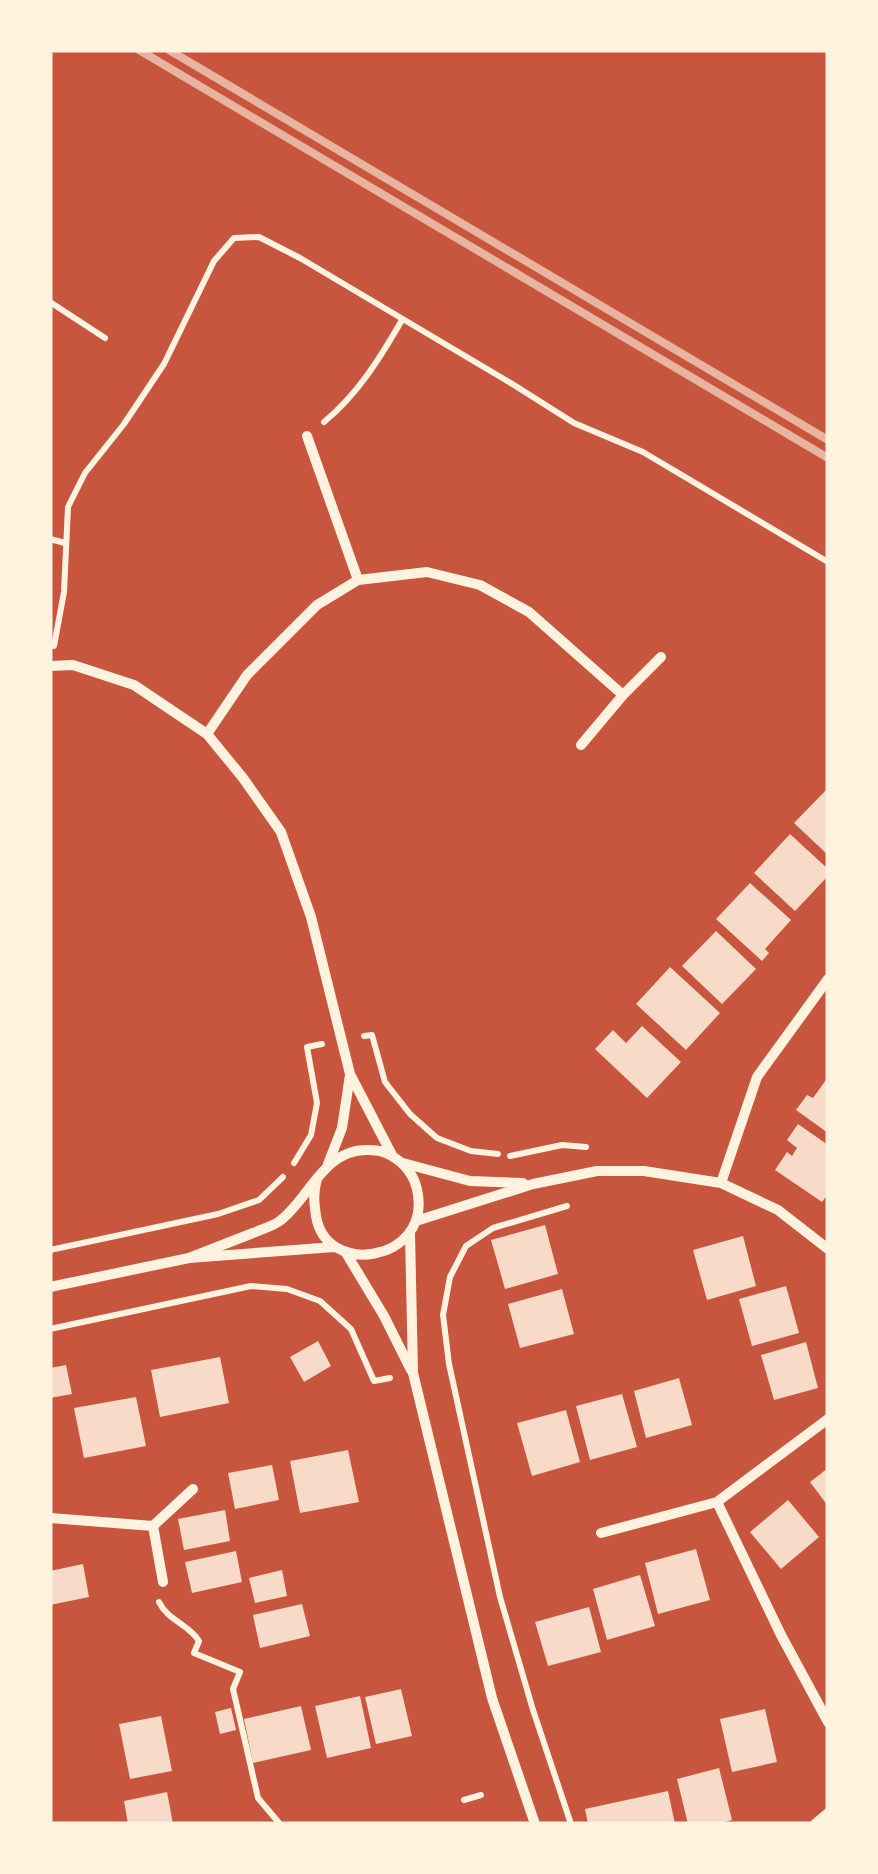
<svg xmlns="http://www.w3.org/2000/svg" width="878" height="1874" viewBox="0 0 878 1874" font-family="Lato,sans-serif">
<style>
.building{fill:#f7dbc8}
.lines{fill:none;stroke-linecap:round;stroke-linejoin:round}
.path{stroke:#fff3e0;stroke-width:6}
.minor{stroke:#fff3e0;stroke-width:10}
.rail{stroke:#e9b49f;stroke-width:8}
</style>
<rect width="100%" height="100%" fill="#c8553d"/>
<path class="building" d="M828,788V855L794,823Z
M790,834L828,869V876L795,911L754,873Z
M750,883L791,920L765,949L769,953L762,961L716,919Z
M716,931L756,969L722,1004L682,966Z
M670,967L720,1013L686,1050L636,1004Z
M642,1026L681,1062L647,1098L595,1049L613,1030L626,1043Z
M828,1077V1133L796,1110L807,1095L813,1098Z
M798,1124L828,1145V1194L822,1202L775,1170L787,1152L792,1156L797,1148L787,1140Z
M545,1225L558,1274L505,1289L491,1240Z
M743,1236L756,1286L707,1300L693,1250Z
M786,1286L799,1333L752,1346L739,1299Z
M562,1289L574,1334L520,1348L508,1304Z
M318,1341L331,1366L304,1382L290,1357Z
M806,1342L818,1388L774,1400L761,1355Z
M220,1357L229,1403L160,1417L151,1370Z
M66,1365L72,1394L50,1398V1368Z
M679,1378L692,1425L646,1438L634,1391Z
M622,1394L637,1447L590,1460L576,1406Z
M136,1397L146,1446L84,1458L74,1408Z
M566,1410L580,1462L532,1476L517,1423Z
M348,1450L359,1502L300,1513L290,1461Z
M272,1465L279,1500L235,1509L228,1473Z
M828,1468V1506L810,1482Z
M788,1500L819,1537L781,1569L750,1532Z
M225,1510L230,1541L184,1550L178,1519Z
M696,1549L710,1600L658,1614L645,1563Z
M236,1551L242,1582L192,1593L185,1562Z
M83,1564L89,1597L50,1605V1571Z
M282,1570L287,1596L255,1603L249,1578Z
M640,1575L655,1626L607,1640L593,1589Z
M302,1604L310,1636L260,1648L253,1615Z
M589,1607L601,1652L548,1666L535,1622Z
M401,1689L412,1736L376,1744L365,1697Z
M360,1696L371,1748L327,1758L315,1706Z
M301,1706L311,1750L253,1763L244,1719Z
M231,1708L236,1730L220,1734L215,1712Z
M765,1709L777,1762L732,1772L720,1719Z
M161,1716L172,1771L130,1779L119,1724Z
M719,1768L732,1820L717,1824H688L677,1779Z
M668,1791L675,1824H588L585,1809Z
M167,1792L173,1824H128L124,1801Z"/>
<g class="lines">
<path class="path" d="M50,302L105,338
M324,422C358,394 380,358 402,320
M50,539L65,543
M54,646L64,592L68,507L85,473L124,424L164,364L214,261L234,238L259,237L300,258L514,385L574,423L643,452L828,562
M364,1036L372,1035L385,1082L410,1114L437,1138L471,1151L498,1154
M510,1156L562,1145L586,1147
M294,1163L311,1135L317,1103L307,1047L322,1044
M567,1206L493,1228L466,1246L450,1277L443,1315L449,1364L500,1597L533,1710L571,1824
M50,1250L218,1214L259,1200L283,1177
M50,1329L251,1286L287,1289L320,1301L351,1329L374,1381L390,1378
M159,1602C168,1621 189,1624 199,1641L194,1653L240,1672L233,1689L258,1798L280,1824
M464,1800L481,1795"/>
<path class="minor" d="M307,436L358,580
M50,666L73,665L134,685L207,734L243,778L281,832L311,917L350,1074L392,1155
M623,695L661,657
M207,734L247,675L317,605L358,580L427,572L480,585L529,612L623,695L581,745
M403,1163L470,1181L523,1183
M328,1164L342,1128L350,1075
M721,1183L757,1077L828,979
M416,1221L533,1184L597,1171H644L721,1183L778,1210L828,1249
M410,1233L413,1373L492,1698L535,1824
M346,1253L384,1316L411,1370
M189,1258C210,1250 232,1241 253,1233C262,1229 274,1226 281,1220C310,1197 324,1150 366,1150C374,1150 381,1150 388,1154C405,1162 416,1177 418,1195C428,1261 326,1278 316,1216C314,1202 313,1193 317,1179
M50,1287L189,1258L334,1247
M717,1502L781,1635L828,1722
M50,1518L153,1526L193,1489
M153,1526L163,1582
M601,1533L717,1502L828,1419
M815,1824L828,1813"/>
<path class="rail" d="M139,50L828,458
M169,50L828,440"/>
</g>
<rect width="878" height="1874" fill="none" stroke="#fff3e0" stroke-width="105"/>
</svg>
